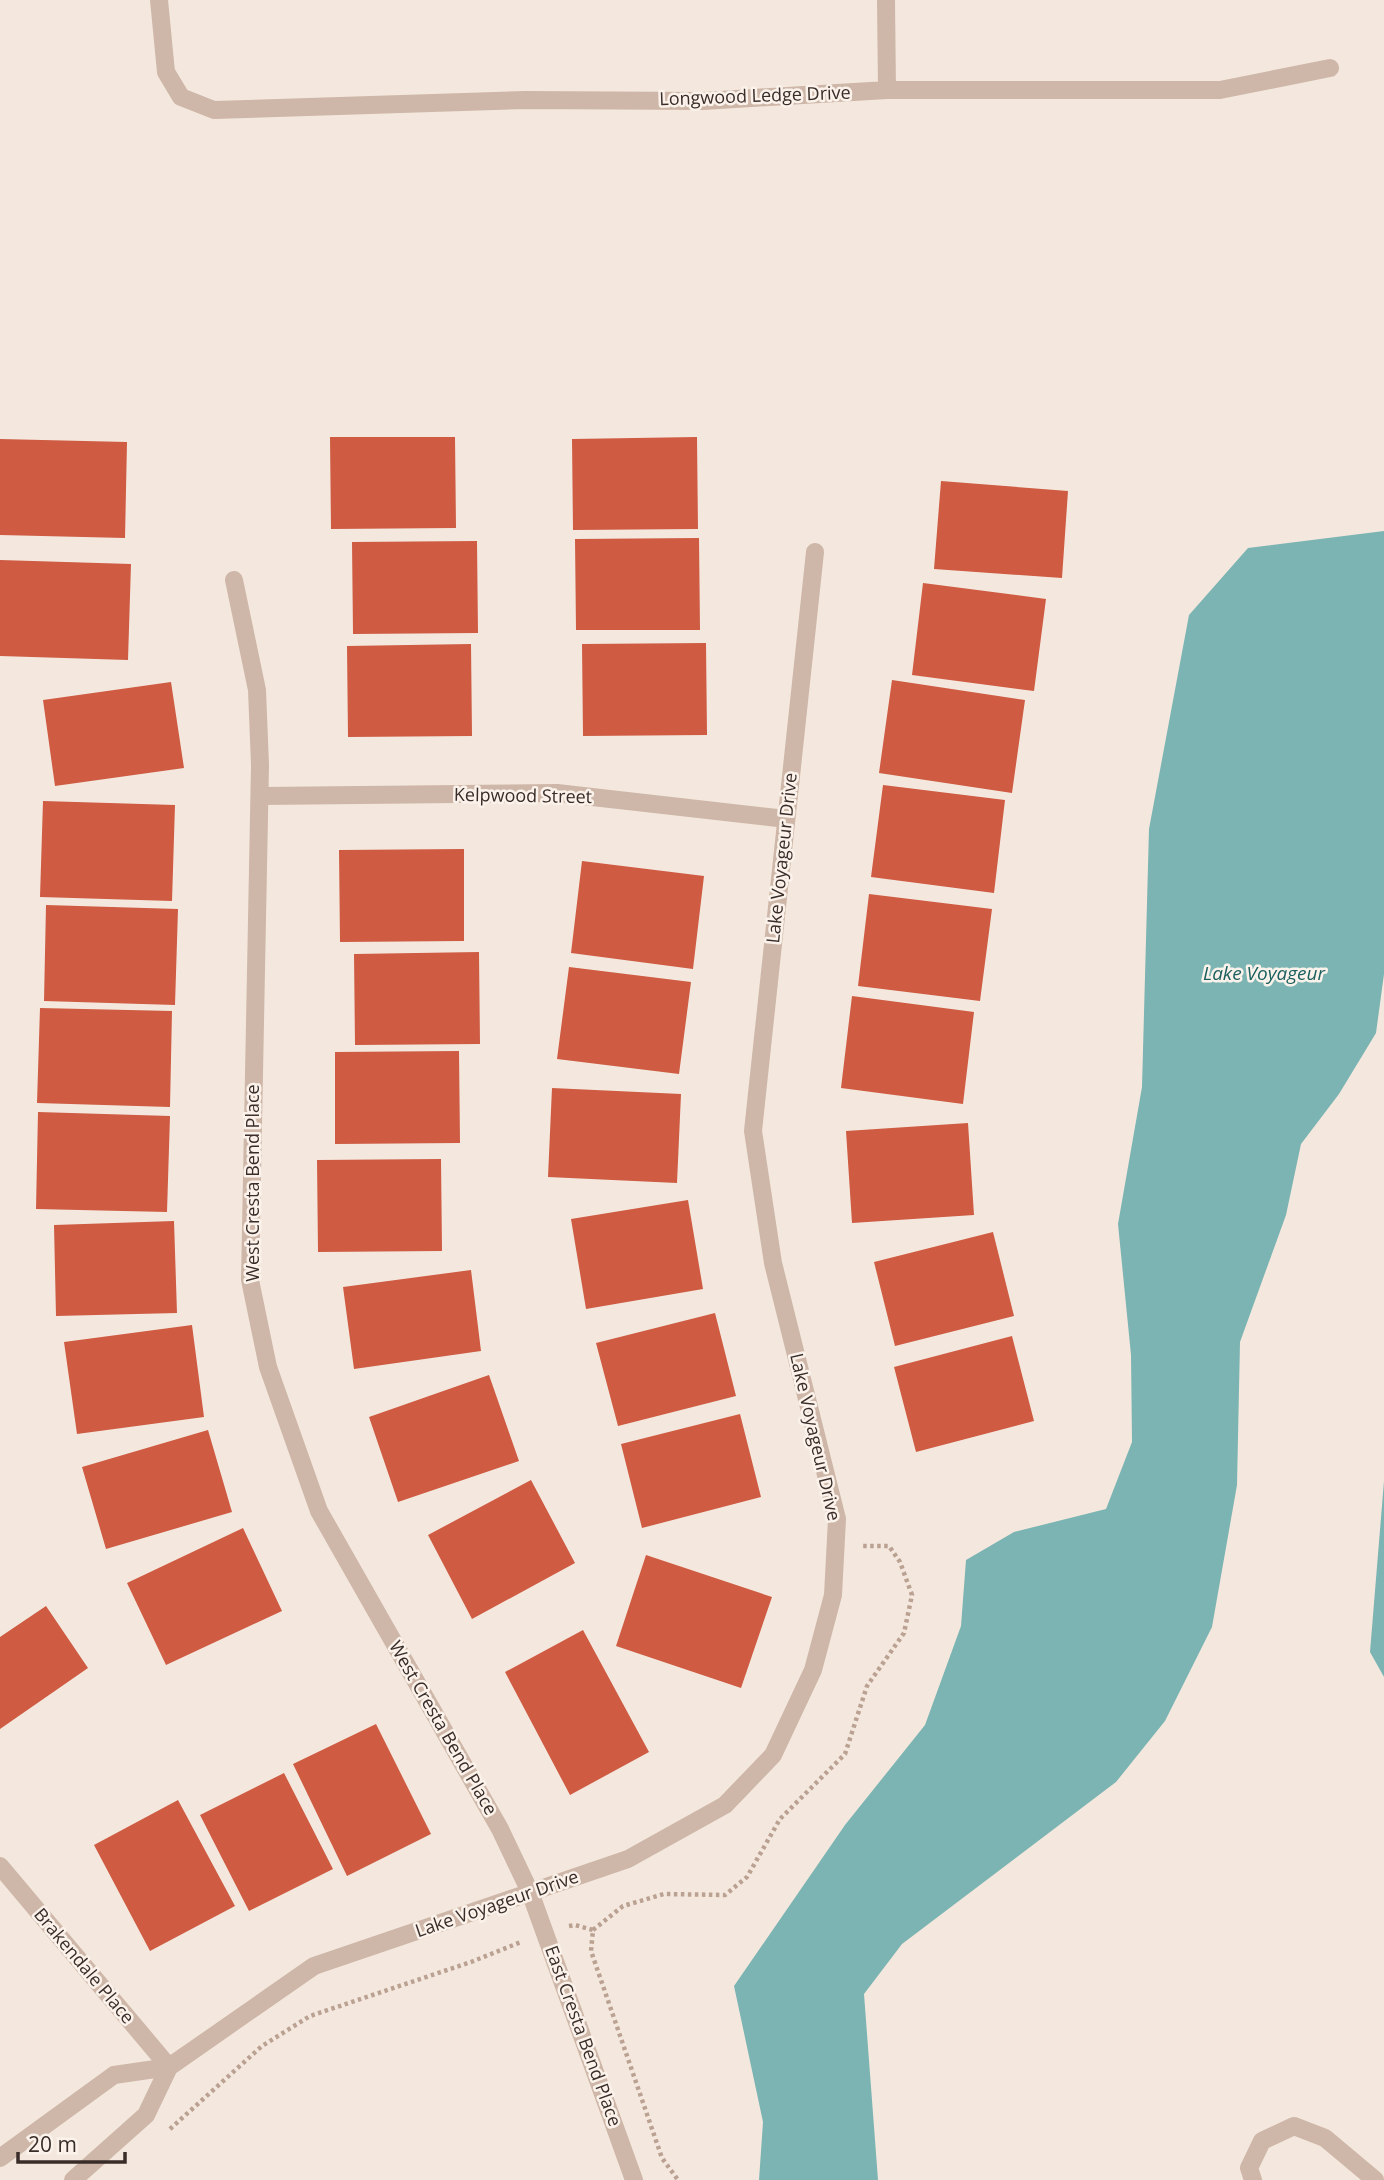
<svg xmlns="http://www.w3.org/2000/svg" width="1384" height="2180" viewBox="0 0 1384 2180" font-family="'Open Sans',sans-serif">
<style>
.water{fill:#7bb4b2}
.building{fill:#ce5b42}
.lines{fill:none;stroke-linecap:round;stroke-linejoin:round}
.path{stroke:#baa192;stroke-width:4.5;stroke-dasharray:3.5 3.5;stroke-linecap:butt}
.minor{stroke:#ceb7a8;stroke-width:18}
.labels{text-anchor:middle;stroke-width:5;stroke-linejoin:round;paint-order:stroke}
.street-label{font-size:18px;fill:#3a2d29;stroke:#fbf3eb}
.water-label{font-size:19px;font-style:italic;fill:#1b5f5f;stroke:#fbf3eb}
</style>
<rect width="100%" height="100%" fill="#f4e8de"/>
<path class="water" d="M1384,531V974L1376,1033L1339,1094L1301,1144L1286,1215L1240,1342L1237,1485L1212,1627L1165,1721L1116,1782L902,1944L864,1994L878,2180H759L763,2122L734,1986L845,1825L925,1725L961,1626L966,1560L1014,1532L1106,1509L1132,1442L1131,1355L1118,1224L1142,1087L1149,829L1189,615L1248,548Z
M1384,1481V1677L1370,1652Z"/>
<path class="building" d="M330,437H455L456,528L331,529Z
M697,437L698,529L573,530L572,439Z
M0,439L127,442L125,538L0,535Z
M941,481L1068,491L1062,578L934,569Z
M699,538L700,630H576L575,539Z
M477,541L478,633L353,634L352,542Z
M0,560L131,564L128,660L0,656Z
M923,583L1046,599L1034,691L912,675Z
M706,643L707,735L583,736L582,644Z
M471,644L472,736L348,737L347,646Z
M892,680L1025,700L1012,793L879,773Z
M171,682L184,768L55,786L43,700Z
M883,785L1005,800L994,893L871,877Z
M43,801L175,805L172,901L40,897Z
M464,849V941L340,942L339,850Z
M582,861L704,876L693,969L571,953Z
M869,894L992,909L980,1001L858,986Z
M46,905L178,909L175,1005L44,1001Z
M479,952L480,1044L355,1045L354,954Z
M569,967L691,982L679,1074L557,1059Z
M852,996L974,1012L963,1104L841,1088Z
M40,1008L172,1011L170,1107L37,1103Z
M459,1051L460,1143L335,1144V1052Z
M552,1088L681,1094L677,1183L548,1177Z
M38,1112L170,1116L167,1212L36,1209Z
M968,1123L974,1215L852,1223L846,1131Z
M441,1159L442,1251L318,1252L317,1160Z
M688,1200L703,1289L586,1309L571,1219Z
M174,1221L177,1313L56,1316L54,1225Z
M993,1232L1014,1316L895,1346L874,1262Z
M471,1270L481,1351L354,1369L343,1287Z
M715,1313L736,1396L618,1426L596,1343Z
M192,1325L204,1417L77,1434L64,1342Z
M1012,1336L1034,1421L916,1452L894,1367Z
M489,1375L519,1461L398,1502L369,1417Z
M740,1414L761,1497L642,1528L621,1444Z
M208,1430L232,1512L106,1549L82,1467Z
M531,1480L575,1563L472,1619L428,1535Z
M243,1528L282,1611L166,1665L127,1583Z
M646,1555L772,1597L741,1688L616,1646Z
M46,1606L88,1668L0,1729V1637Z
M583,1630L649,1752L570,1795L505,1672Z
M376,1724L431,1834L347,1876L293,1764Z
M284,1773L333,1869L249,1911L200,1815Z
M178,1800L235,1906L150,1951L94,1845Z"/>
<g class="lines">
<path class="path" d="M569,1926L575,1925L593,1930L591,1951L662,2158L678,2180
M593,1930L623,1906L664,1894L725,1895L747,1877L780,1819L845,1754L867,1686L904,1633L912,1595L900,1562L889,1546H861
M170,2129L262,2046L310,2016L471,1962L521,1942"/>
<path class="minor" d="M159,0L166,72L181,97L214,110L524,100L703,101L887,90H1220L1330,68
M886,0L887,90
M234,580L257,690L260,765L250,1280L268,1367L319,1511L500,1829L530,1892L634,2180
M260,796L557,793L786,819
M0,1866L169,2067
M0,2158L114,2075L169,2067L314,1966L628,1859L725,1805L773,1755L813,1670L833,1595L837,1519L773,1263L753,1131L815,552
M73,2180L146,2115L169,2067
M1253,2180L1249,2168L1262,2141L1294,2126L1325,2138L1375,2180"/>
</g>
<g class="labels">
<g class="street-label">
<text transform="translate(755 96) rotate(-2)" y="6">Longwood Ledge Drive</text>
<text transform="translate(523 796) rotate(1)" y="6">Kelpwood Street</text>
<text transform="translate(782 858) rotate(-84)" y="6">Lake Voyageur Drive</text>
<text transform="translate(253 1183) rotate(-90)" y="6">West Cresta Bend Place</text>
<text transform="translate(815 1437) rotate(77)" y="6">Lake Voyageur Drive</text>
<text transform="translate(443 1728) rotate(60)" y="6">West Cresta Bend Place</text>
<text transform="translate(497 1904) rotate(-19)" y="6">Lake Voyageur Drive</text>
<text transform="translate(84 1966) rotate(50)" y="6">Brakendale Place</text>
<text transform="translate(583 2036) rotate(70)" y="6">East Cresta Bend Place</text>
</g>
<g class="water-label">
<text x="1264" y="980">Lake Voyageur</text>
</g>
</g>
<path d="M18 2152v10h107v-10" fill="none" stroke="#3a2d29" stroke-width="3.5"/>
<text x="28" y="2152" font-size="21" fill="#3a2d29" stroke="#fbf3eb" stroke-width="5" paint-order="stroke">20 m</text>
</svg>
